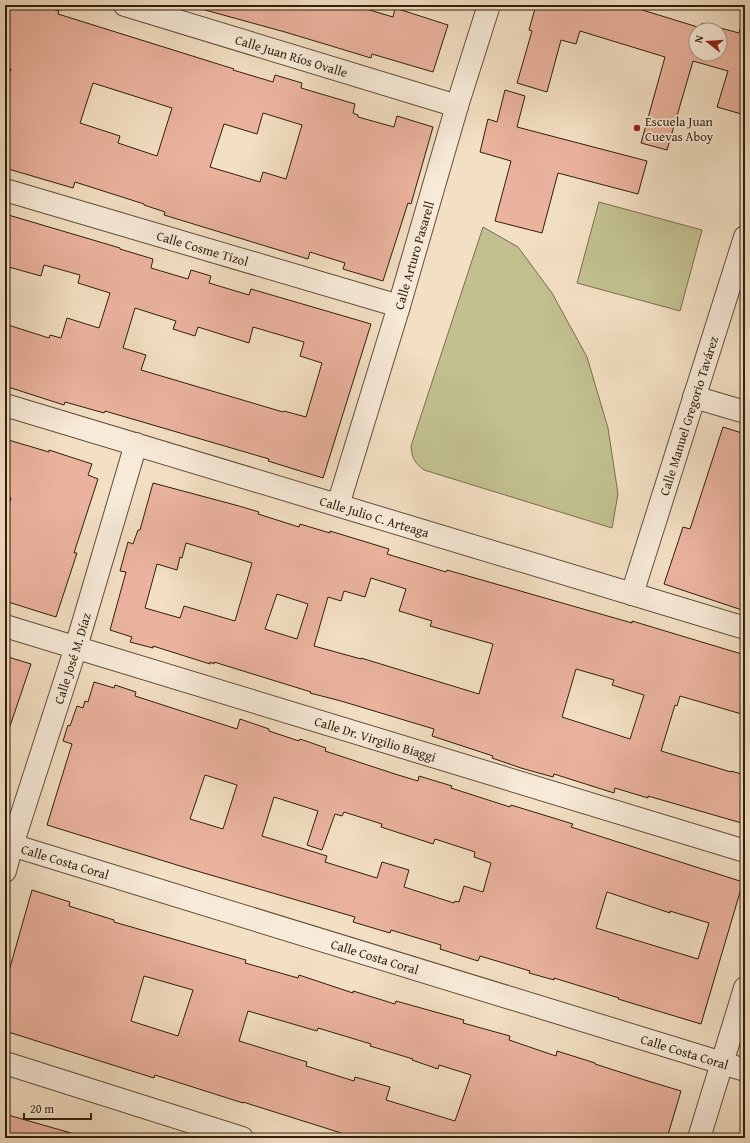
<svg xmlns="http://www.w3.org/2000/svg" width="750" height="1143" viewBox="0 0 750 1143" font-family="'Gentium Book Plus',serif">
<style>
.green{fill:#c2c08f;stroke:#796f4d}
.building{fill:#ebb39e;stroke:#301e0b;fill-rule:evenodd}
.lines{fill:none;stroke-linecap:round;stroke-linejoin:round}
.minor-casing{stroke:#614e39;stroke-width:24}
.minor{stroke:#f7ead8;stroke-width:22}
.poi-dot{fill:#8f2418;stroke:#f7ead8;stroke-width:1.5}
.labels{text-anchor:middle;stroke-width:3.5;stroke-linejoin:round;paint-order:stroke}
.street-label{font-size:13px;fill:#301e0b;stroke:#f7ead8}
.poi-label{font-size:13px;fill:#301e0b;stroke:#f7ead8;text-anchor:start}
</style>
<rect width="100%" height="100%" fill="#f3dfc3"/>
<filter id="stains"><feTurbulence type="fractalNoise" baseFrequency=".005" numOctaves="4"/><feColorMatrix values="0 0 0 0 .2 0 0 0 0 .09 0 0 0 0 .02 0 0 0 .5 -.17"/></filter>
<radialGradient id="worn" r=".72"><stop offset=".6" stop-color="#630" stop-opacity="0"/><stop offset="1" stop-color="#630" stop-opacity=".3"/></radialGradient>
<path class="green" d="M599,202L702,230L680,311L577,283Z
M483,227L518,247L552,293L587,357L608,428L618,494L612,528L424,470C414,462 412,458 411,446Z"/>
<path class="building" d="M5,5H38L59,11L58,14L234,69L233,70L273,82L275,75L302,83L301,88L355,104L353,113L358,115V117L394,127L397,116L433,127L411,204L408,203L383,281L343,269L345,263L310,252L308,259L164,215L165,212L144,205V204L75,182L73,188L5,168V87L11,69L5,67ZM93,83L172,108L157,156L118,143L120,136L80,123ZM263,113L302,125L286,179L263,172L260,182L210,167L224,124L257,134Z
M205,5H353L393,17L395,8L448,25L433,72L372,54L371,58L285,32L205,10Z
M536,5H626L701,28L702,23L739,33L740,29L745,30V115L717,107L728,71L693,61L667,150L641,143L665,57L580,31L576,44L561,40L547,92L517,83L532,31L529,30ZM696,30H720V54H696Z
M505,90L525,96L517,127L647,161L638,194L558,173L542,233L495,221L511,161L480,152L488,119L497,122Z
M5,214L120,248V249L153,259L151,268L188,279L191,270L211,276L209,283L249,295L251,289L371,324L323,478L268,461L269,459L105,411L104,413L65,402L64,405L5,386V324L49,338L50,335L61,338L67,318L99,328L110,293L78,283L80,275L44,265L41,276L5,266ZM135,308L176,321L173,329L195,336L198,327L249,343L253,327L304,342L300,356L322,363L306,417L284,411L283,412L141,370L146,355L123,348Z
M723,427L745,434V611L664,584L683,527L690,529Z
M5,439L49,452V450L92,464L88,475L98,479L74,553H77L56,617L5,601V518L11,498L5,496Z
M153,483L239,506L259,512L258,514L299,527L300,524L330,533V531L389,549L387,554L446,572L447,570L632,623V621L745,655V715L680,696L677,706L675,705L661,751L731,772V771L745,775V824L648,796V798L615,788L614,793L554,774L553,777L521,768L492,758L493,756L432,736L434,729L341,701L310,693L311,692L214,662V664L210,662V664L153,646V648L130,642L132,637L110,630L126,572L120,571L128,542L133,544L138,530H140ZM186,543L252,563L235,621L184,606L180,618L145,608L157,564L177,570L180,557L182,558ZM371,578L406,589L399,611L432,621L430,626L493,644L479,694L361,658V659L314,646L328,597L341,601L344,591L365,597ZM277,594L308,604L297,639L265,629ZM576,669L614,680L612,685L644,695L630,739L562,717Z
M5,656L31,664L8,732L5,731Z
M94,682L114,688L115,685L136,692L135,696L237,729L240,719L269,729V731L299,741L300,739L326,748L325,751L395,774L418,781L419,776L452,786L451,788L510,807L511,805L573,824L571,827L743,882L701,1024L618,999L619,998L554,978V980L529,973L530,971L480,956L478,961L440,949L441,945L391,930L390,933L353,922L355,917L190,869L47,825L72,744L63,741L68,725L70,726L77,706L83,708L85,701L88,702ZM205,775L237,785L223,829L190,819ZM274,797L318,811L307,845L322,850L335,814L342,816L344,812L382,824L381,827L424,841L433,844L435,839L475,852L474,857L491,863L483,892L464,886L459,902L455,901L454,903L404,887L409,870L382,862L377,878L325,862L327,856L262,836ZM607,892L670,913V911L709,923L698,959L596,928Z
M32,890L70,902L69,906L114,920V922L246,960L245,963L298,978L299,975L353,993V991L395,1004L396,1001L464,1020L463,1023L510,1036L509,1040L556,1056L557,1051L595,1063V1064L648,1081L681,1091L667,1138H357L243,1102V1103L155,1075L154,1078L5,1031V970L9,971ZM144,976L193,990L178,1036L131,1021ZM248,1011L317,1031L318,1028L371,1044L370,1046L413,1059L412,1060L438,1069L439,1065L471,1075L455,1121L386,1100L390,1087L355,1077L354,1081L306,1066L307,1062L239,1041Z
M8,1115L71,1133L70,1138H5V1127Z"/>
<g class="lines">
<g class="minor-casing">
<g id="minor">
<path id="s1" d="M125,5L457,106"/>
<path id="s2" d="M5,190L399,306"/>
<path d="M694,397L745,412"/>
<path id="s3" d="M5,405L745,628"/>
<path id="s4" d="M338,505L399,306L457,106L489,5"/>
<path id="s5" d="M632,594L745,237"/>
<path id="s6" d="M5,626L745,851"/>
<path id="s7" d="M5,843L745,1070"/>
<path id="s8" d="M5,871L12,845L76,647L136,444"/>
<path d="M5,1063L242,1138"/>
<path d="M699,1138L745,988"/>
</g>
</g>
<use href="#minor" class="minor"/>
</g>
<circle class="poi-dot" cx="637" cy="128" r="4"/>
<g class="labels">
<g class="street-label">
<text dy="5" stroke="none"><textPath href="#s1" startOffset="174">Calle Juan Ríos Ovalle</textPath></text>
<text dy="5" stroke="none"><textPath href="#s2" startOffset="206">Calle Cosme Tizol</textPath></text>
<text dy="5" stroke="none"><textPath href="#s4" startOffset="261">Calle Arturo Pasarell</textPath></text>
<text dy="5" stroke="none"><textPath href="#s5" startOffset="187">Calle Manuel Gregorio Tavárez</textPath></text>
<text dy="5" stroke="none"><textPath href="#s3" startOffset="386">Calle Julio C. Arteaga</textPath></text>
<text dy="5" stroke="none"><textPath href="#s8" startOffset="223">Calle José M. Díaz</textPath></text>
<text dy="5" stroke="none"><textPath href="#s6" startOffset="387">Calle Dr. Virgilio Biaggi</textPath></text>
<text dy="5" stroke="none"><textPath href="#s7" startOffset="63">Calle Costa Coral</textPath></text>
<text dy="5" stroke="none"><textPath href="#s7" startOffset="387">Calle Costa Coral</textPath></text>
<text dy="5" stroke="none"><textPath href="#s7" startOffset="711">Calle Costa Coral</textPath></text>
</g>
<g class="poi-label">
<text x="645" y="126">Escuela Juan<tspan x="645" dy="15">Cuevas Aboy</tspan></text>
</g>
</g>
<rect width="750" height="1143" fill="none" stroke="#f3dfc3" stroke-width="20"/>
<rect x="6" y="6" width="738" height="1131" fill="none" stroke="#301e0b" stroke-width="2"/>
<rect x="10" y="10" width="730" height="1123" fill="none" stroke="#301e0b"/>
<g transform="translate(708 42) rotate(287)"><circle r="19" fill="#f7ead8" stroke="#a79886"/>
<path d="M0-3L7 15L0 10L-7 15Z" fill="#8f2418"/>
<text y="-6" font-size="11" font-weight="bold" text-anchor="middle" fill="#301e0b">N</text>
</g>
<path d="M24 1113v6h67v-6" fill="none" stroke="#301e0b" stroke-width="2"/>
<text x="30" y="1113" font-size="12" fill="#301e0b" stroke="#f7ead8" stroke-width="3" paint-order="stroke">20 m</text>
<rect width="100%" height="100%" filter="url(#stains)"/>
<rect width="100%" height="100%" fill="url(#worn)"/>
</svg>
